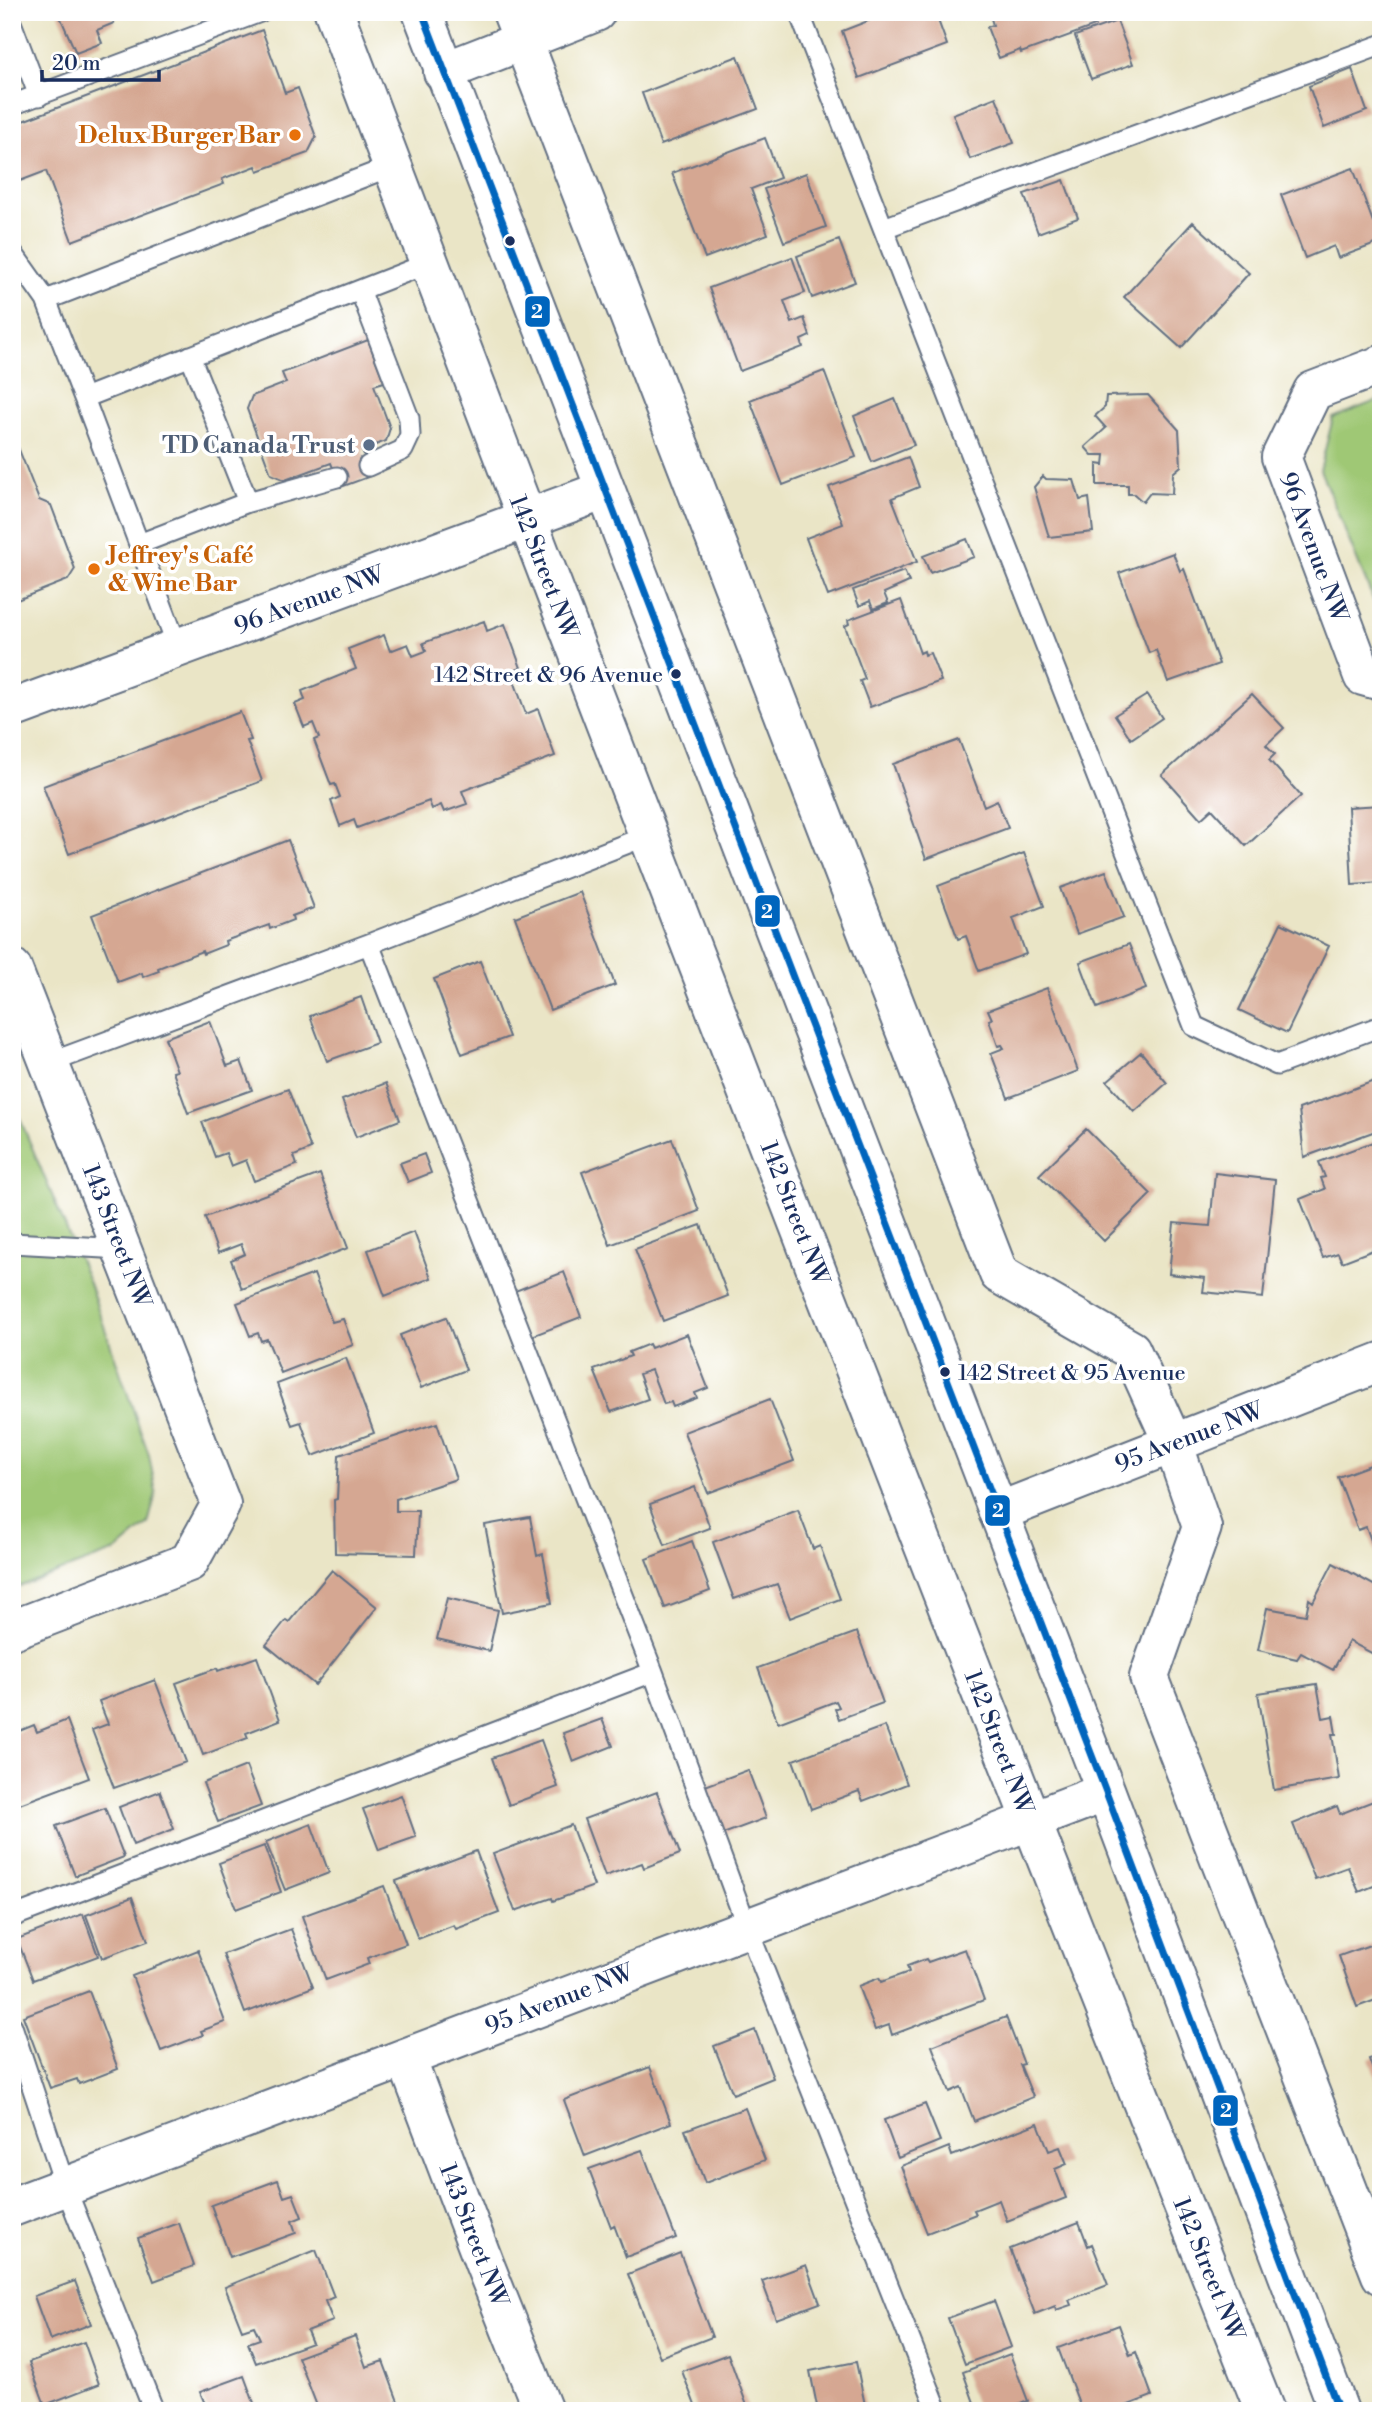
<svg xmlns="http://www.w3.org/2000/svg" width="1393" height="2423" viewBox="0 0 1393 2423" font-family="'Libre Bodoni',serif">
<style>
.green{fill:#9fc874;stroke:#5d7c69;stroke-width:2}
.building{fill:#d5a792}
.lines{fill:none;stroke-linecap:round;stroke-linejoin:round}
.lane-casing{stroke:#636f82;stroke-width:23}
.street-casing{stroke:#636f82;stroke-width:42}
.secondary-casing{stroke:#636f82;stroke-width:42}
.lane{stroke:#fff;stroke-width:19}
.street{stroke:#fff;stroke-width:38}
.secondary{stroke:#fff;stroke-width:38}
.bus-1-casing{stroke:#fff;stroke-width:12}
.bus-1{stroke:#0065bd;stroke-width:7}
.food-dot{fill:#e8710a;stroke:#fff;stroke-width:2.5}
.bus-dot{fill:#1b2f5e;stroke:#fff;stroke-width:2.5}
.service-dot{fill:#5c6f8a;stroke:#fff;stroke-width:2.5}
.labels{text-anchor:middle;stroke-width:7;stroke-linejoin:round;paint-order:stroke}
.bus-label{font-size:22px;fill:#1b2f5e;stroke:#fff;text-anchor:end}
.food-label{font-size:24px;font-weight:bold;fill:#c56008;stroke:#fff;text-anchor:end}
.service-label{font-size:24px;font-weight:bold;fill:#4e5e75;stroke:#fff;text-anchor:end}
.street-label{font-size:24px;fill:#1b2f5e;stroke:#fff}
.line-badge{stroke:#fff;stroke-width:2.5}
.badge-label{font-size:19px;text-anchor:middle;font-weight:bold;fill:#fff}
</style>
<rect width="100%" height="100%" fill="#fff"/>
<filter id="ink" filterUnits="userSpaceOnUse"><feTurbulence type="fractalNoise" baseFrequency=".0143" numOctaves="2"/><feDisplacementMap in="SourceGraphic" scale="14" xChannelSelector="R" yChannelSelector="G"/><feConvolveMatrix kernelMatrix="1 2 1 2 8 2 1 2 1" color-interpolation-filters="sRGB"/></filter>
<filter id="wash" filterUnits="userSpaceOnUse"><feTurbulence type="fractalNoise" baseFrequency=".00686" numOctaves="4" result="noise"/><feDisplacementMap in="SourceGraphic" scale="28" xChannelSelector="R" yChannelSelector="G"/><feGaussianBlur stdDeviation="1.57" result="paint"/><feColorMatrix in="noise" values="0 0 0 0 0 0 0 0 0 0 0 0 0 0 0 0 0 1.4 0 .05"/><feComposite in="paint" operator="in"/></filter>
<g filter="url(#wash)">
<rect width="100%" height="100%" fill="#eae5c6"/>
<path class="green" d="M1381,399V618L1320,470L1333,418Z
M12,1100L89,1283L149,1455L156,1493L148,1524L116,1551L12,1589Z"/>
<g id="blocks">
<path class="building" d="M58,12H110L114,23L97,30L102,43L76,53Z
M891,12H935L947,45L859,78L842,31Z
M989,12H1090L1095,26L1021,53L1020,50L999,58L987,27L993,25Z
M1117,21L1133,64L1091,79L1075,36Z
M262,30L285,93L298,88L316,137L308,153L258,171L256,166L222,179L224,184L72,241L46,171L12,184V125Z
M738,56L758,109L661,145L642,93Z
M1352,69L1367,111L1324,128L1309,86Z
M996,97L1014,143L970,159L953,114Z
M765,138L780,178L751,189L768,234L705,258L672,173Z
M1353,168L1373,222L1376,221L1381,234V242L1338,258L1334,246L1305,258L1281,195Z
M806,173L826,227L784,242L764,189Z
M1064,180L1078,218L1038,233L1024,194Z
M1193,222L1249,273L1181,348L1124,297Z
M839,240L855,282L812,298L797,256Z
M792,257L805,293L784,301L792,323L804,318L810,336L801,340L803,347L740,371L709,288Z
M368,340L384,382L374,385L390,428L386,441L362,450L371,476L341,487L331,463L285,480L271,474L247,409L252,396L286,383L282,373Z
M824,371L856,457L783,485L750,400Z
M1148,395L1179,430L1181,466L1173,473L1172,494L1150,493L1143,502L1134,494H1128V485H1097V464L1104,465L1105,455H1092L1085,447L1106,428L1095,416L1105,407L1106,396Z
M895,399L914,445L872,462L854,416Z
M12,432L39,500L51,505L75,569L68,580L12,602Z
M908,457L919,487L892,498L917,562L828,596L806,538L843,524L829,487Z
M1043,476L1046,479L1074,480L1080,500L1089,498L1093,532L1049,537L1034,487Z
M967,539L974,557L930,573L923,556Z
M1173,553L1180,571L1184,569L1219,664L1168,682L1156,650L1149,653L1119,573Z
M904,571L909,582L884,593L888,603L873,609L870,601L859,606L853,590Z
M901,600L920,653L924,651L925,655L930,653L941,681L870,707L860,681L865,679L845,626L849,624L848,620Z
M484,621L487,631L505,624L521,668L511,672L526,714L538,709L555,756L462,791L467,804L444,812L441,805L432,809L429,801L357,828L354,820L340,826L331,801L340,797L335,784L331,785L314,740L319,738L313,723L304,727L295,704L305,700L302,691L356,669L348,649L384,635L390,651L408,644L413,656L426,651L423,643Z
M1252,694L1284,728L1266,745L1275,754L1269,760L1301,796L1246,846L1212,809L1201,819L1162,775Z
M1147,695L1162,718L1131,739L1115,715Z
M240,712L251,740L247,741L262,781L69,854L43,786Z
M959,740L984,806L997,800L1008,828L926,859L893,764Z
M1381,805V883L1352,885L1348,807Z
M288,840L314,908L292,916L293,920L270,929L269,925L225,941L226,945L203,954L202,951L158,968L159,971L143,977L142,973L118,982L92,915Z
M1024,853L1044,906L1013,918L1026,954L979,971L966,936L958,939L938,886Z
M1106,871L1124,917L1077,934L1060,888Z
M580,892L615,985L550,1010L515,917Z
M1281,923L1329,946L1287,1033L1239,1010Z
M1129,944L1146,989L1097,1008L1080,962Z
M480,961L509,1037L462,1054L434,979Z
M1047,988L1078,1071L1008,1098L991,1053L1004,1048L1002,1045L998,1046L989,1020L992,1019L988,1010Z
M361,997L377,1043L327,1061L310,1016Z
M210,1021L227,1066L241,1061L252,1090L188,1113L173,1072L177,1071L165,1038Z
M1141,1052L1167,1083L1134,1112L1107,1081Z
M1374,1081L1381,1099V1129L1304,1157L1299,1109Z
M386,1083L400,1120L356,1137L342,1100Z
M288,1089L311,1149L294,1156L297,1165L254,1181L246,1160L231,1166L226,1153L215,1157L202,1122Z
M1086,1129L1151,1194L1104,1241L1039,1175Z
M672,1139L699,1211L610,1245L582,1172Z
M1378,1140L1381,1147V1247L1342,1262L1338,1253L1323,1258L1300,1199L1325,1189L1321,1178L1325,1177L1319,1162Z
M424,1154L431,1173L408,1182L400,1163Z
M1215,1173L1275,1180L1263,1298L1203,1292L1205,1278L1169,1274L1174,1223L1210,1226Z
M320,1174L348,1248L242,1289L231,1260L245,1254L241,1244L218,1253L205,1217Z
M701,1225L728,1296L663,1321L635,1249Z
M414,1232L431,1278L385,1296L368,1250Z
M564,1272L581,1317L532,1336L515,1291Z
M314,1274L332,1322L343,1319L353,1345L281,1373L267,1339L261,1341L258,1333L250,1336L237,1303Z
M446,1317L466,1370L421,1388L400,1335Z
M687,1334L708,1388L695,1393L697,1398L673,1407L671,1402L664,1404L651,1370L639,1374L648,1399L611,1412L594,1370L631,1356L629,1352L649,1344L651,1348Z
M346,1358L374,1433L313,1456L301,1422L292,1425L277,1384Z
M770,1399L794,1461L708,1493L684,1432Z
M437,1423L456,1479L396,1499V1511H418L416,1555L335,1553L334,1500L337,1499L339,1455Z
M1381,1461V1554L1377,1556L1366,1527L1358,1530L1338,1477Z
M695,1487L710,1528L665,1545L650,1504Z
M798,1510L813,1549L820,1546L840,1599L790,1618L777,1584L734,1599L713,1542Z
M530,1517L537,1556L543,1554L552,1603L502,1613L485,1525Z
M692,1541L710,1591L665,1608L646,1559Z
M1333,1563L1381,1589V1650L1377,1656L1349,1641L1333,1670L1301,1653L1297,1659L1258,1650L1267,1608L1306,1615L1309,1599L1313,1602Z
M332,1570L377,1607L315,1685L266,1645L286,1620L289,1622Z
M447,1598L498,1610L489,1651L437,1639Z
M857,1632L883,1703L839,1719L835,1709L839,1707L836,1701L778,1723L758,1668Z
M257,1657L280,1720L246,1733L248,1738L203,1755L176,1683L217,1668L218,1671Z
M155,1680L186,1762L114,1788L92,1730L108,1724L99,1701Z
M1317,1684L1323,1718L1333,1716L1336,1734H1332L1339,1779L1274,1790L1258,1693Z
M602,1719L613,1746L573,1762L563,1733Z
M67,1720L89,1778L17,1805L12,1793V1734L34,1725L37,1732Z
M885,1726L907,1784L863,1801L859,1791L811,1809L793,1760Z
M541,1740L558,1787L509,1805L492,1758Z
M246,1766L261,1806L218,1822L203,1783Z
M748,1770L766,1818L723,1834L705,1786Z
M160,1791L174,1829L133,1845L119,1807Z
M657,1792L680,1854L644,1868L642,1863L605,1876L584,1819Z
M401,1795L416,1837L379,1850L363,1809Z
M1381,1798V1883L1359,1892L1348,1867L1315,1879L1293,1824L1337,1806L1340,1814Z
M105,1808L124,1857L75,1876L56,1826Z
M311,1824L329,1873L285,1890L266,1842Z
M571,1825L594,1886L553,1901L552,1898L515,1911L493,1854Z
M264,1846L281,1892L236,1909L219,1863Z
M476,1851L499,1913L456,1929L454,1925L418,1939L396,1881Z
M384,1886L406,1944L367,1958L369,1964L326,1980L302,1916Z
M132,1897L148,1941L102,1958L86,1915Z
M83,1914L98,1956L33,1980L17,1939Z
M291,1929L313,1987L245,2013L223,1954Z
M1381,1941V1998L1357,2007L1339,1956Z
M965,1949L984,2000L892,2035L889,2025L875,2030L858,1986L879,1978L881,1982L909,1972L907,1966L926,1959L928,1962Z
M198,1950L225,2022L201,2031L203,2035L161,2051L132,1976Z
M89,1991L118,2069L79,2084L77,2079L50,2088L23,2016Z
M1006,2017L1024,2064L1020,2065L1033,2097L974,2121L961,2087L950,2092L932,2046Z
M755,2030L773,2078L733,2094L714,2046Z
M1381,2055V2089H1380L1369,2059Z
M650,2067L671,2123L585,2156L564,2100Z
M925,2104L940,2141L898,2158L884,2120Z
M745,2108L765,2160L705,2183L685,2130Z
M1038,2123L1049,2151L1060,2147L1067,2164L1055,2169L1066,2198L1007,2221L999,2200L974,2210L976,2214L927,2233L901,2166L949,2147L952,2156Z
M642,2150L676,2238L626,2257L614,2225L611,2227L589,2169Z
M278,2180L284,2197L293,2194L302,2217L292,2221L296,2233L230,2257L211,2205Z
M1079,2222L1088,2246L1092,2244L1108,2285L1069,2300L1071,2305L1056,2310L1055,2306L1035,2314L1010,2249Z
M179,2223L194,2266L154,2281L138,2238Z
M316,2250L334,2297L325,2301L333,2321L307,2331L312,2343L256,2363L248,2343L260,2339L254,2326L242,2330L225,2287Z
M680,2253L712,2337L660,2357L628,2274Z
M806,2265L820,2303L776,2319L762,2281Z
M75,2281L91,2324L50,2340L34,2296Z
M994,2301L1011,2347L965,2364L948,2318Z
M1119,2325L1130,2355L1136,2352L1152,2396L1113,2411H1082L1058,2348Z
M355,2336L366,2367L383,2361L400,2407L390,2411H319L298,2357Z
M84,2342L99,2384L45,2405L29,2362Z
M728,2354L749,2411H691L696,2408L682,2371Z
M1010,2354L1028,2401L1002,2411H977L963,2372Z
M856,2362L865,2405L834,2411H818L810,2371Z
M244,2376L257,2411H208L200,2392Z"/>
</g>
</g>
<g filter="url(#ink)">
<use href="#blocks" fill-opacity="0" stroke="#636f82" stroke-width="2"/>
<g class="lines">
<g class="lane-casing">
<path id="lane" d="M799,12L1194,1026L1277,1065L1381,1026
M12,25L39,96
M12,105L260,12
M884,228L1381,45
M12,252L46,300L84,398
M360,290L409,418L410,435L403,450L368,466
M46,300L392,166
M248,502L337,477
M139,544L248,502L190,356
M178,648L84,398L429,263
M49,1063L369,944L649,835
M12,1243L122,1249
M653,1672L747,1927L938,2411
M12,1917L653,1672L369,944
M12,2026L65,2186L154,2411"/>
</g>
<g class="street-casing">
<path id="street" d="M334,12C638,814 947,1614 1265,2411
M512,12L999,1274L1131,1350L1173,1443L1202,1527L1149,1677L1381,2275
M443,72L596,12
M1381,365L1313,391L1281,457L1363,676L1381,681
M12,968L221,1504L189,1562L12,1630
M998,1512L1381,1362
M406,2058L484,2263L543,2411"/>
</g>
<g class="secondary-casing">
<path id="secondary" d="M422,12L1106,1792L1339,2411
M12,709L605,490
M12,2207L1106,1792"/>
</g>
<use href="#lane" class="lane"/>
<use href="#street" class="street"/>
<use href="#secondary" class="secondary"/>
<g class="bus-1-casing">
<path id="bus-1" d="M422,12L1106,1792L1339,2411"/>
</g>
<use href="#bus-1" class="bus-1"/>
</g>
</g>
<g class="food-dot">
<circle cx="295" cy="135" r="7"/>
<circle cx="94" cy="569" r="7"/>
</g>
<g class="bus-dot">
<circle cx="510" cy="241" r="6"/>
<circle cx="676" cy="674" r="6"/>
<circle cx="945" cy="1372" r="6"/>
</g>
<circle class="service-dot" cx="369" cy="445" r="7"/>
<g class="labels">
<g class="bus-label">
<text x="663" y="682">142 Street &amp; 96 Avenue</text>
<text x="958" y="1380" text-anchor="start">142 Street &amp; 95 Avenue</text>
</g>
<g class="food-label">
<text x="281" y="143">Delux Burger Bar</text>
<text x="108" y="563" text-anchor="start">Jeffrey's Café<tspan x="108" dy="28">&amp; Wine Bar</tspan></text>
</g>
<g class="service-label">
<text x="355" y="453">TD Canada Trust</text>
</g>
<g class="street-label">
<text transform="translate(1314 547) rotate(70)" y="8">96 Avenue NW</text>
<text transform="translate(544 567) rotate(69)" y="8">142 Street NW</text>
<text transform="translate(309 600) rotate(-20)" y="8">96 Avenue NW</text>
<text transform="translate(795 1213) rotate(69)" y="8">142 Street NW</text>
<text transform="translate(117 1236) rotate(69)" y="8">143 Street NW</text>
<text transform="translate(1189 1437) rotate(-21)" y="8">95 Avenue NW</text>
<text transform="translate(999 1742) rotate(69)" y="8">142 Street NW</text>
<text transform="translate(559 1999) rotate(-21)" y="8">95 Avenue NW</text>
<text transform="translate(474 2235) rotate(69)" y="8">143 Street NW</text>
<text transform="translate(1209 2269) rotate(68)" y="8">142 Street NW</text>
</g>
</g>
<g class="line-badge">
<rect x="524" y="295" width="27" height="33" rx="7" fill="#0065bd"/>
<rect x="754" y="894" width="27" height="34" rx="7" fill="#0065bd"/>
<rect x="984" y="1494" width="27" height="33" rx="7" fill="#0065bd"/>
<rect x="1212" y="2094" width="27" height="33" rx="7" fill="#0065bd"/>
</g>
<g class="badge-label">
<text x="537" y="318">2</text>
<text x="767" y="918">2</text>
<text x="998" y="1517">2</text>
<text x="1226" y="2117">2</text>
</g>
<rect width="1393" height="2423" fill="none" stroke="#fff" stroke-width="42"/>
<path d="M42 70v10h117v-10" fill="none" stroke="#1b2f5e" stroke-width="3.5"/>
<text x="52" y="70" font-size="21" fill="#1b2f5e" stroke="#ffffff" stroke-width="5" paint-order="stroke">20 m</text>
</svg>
